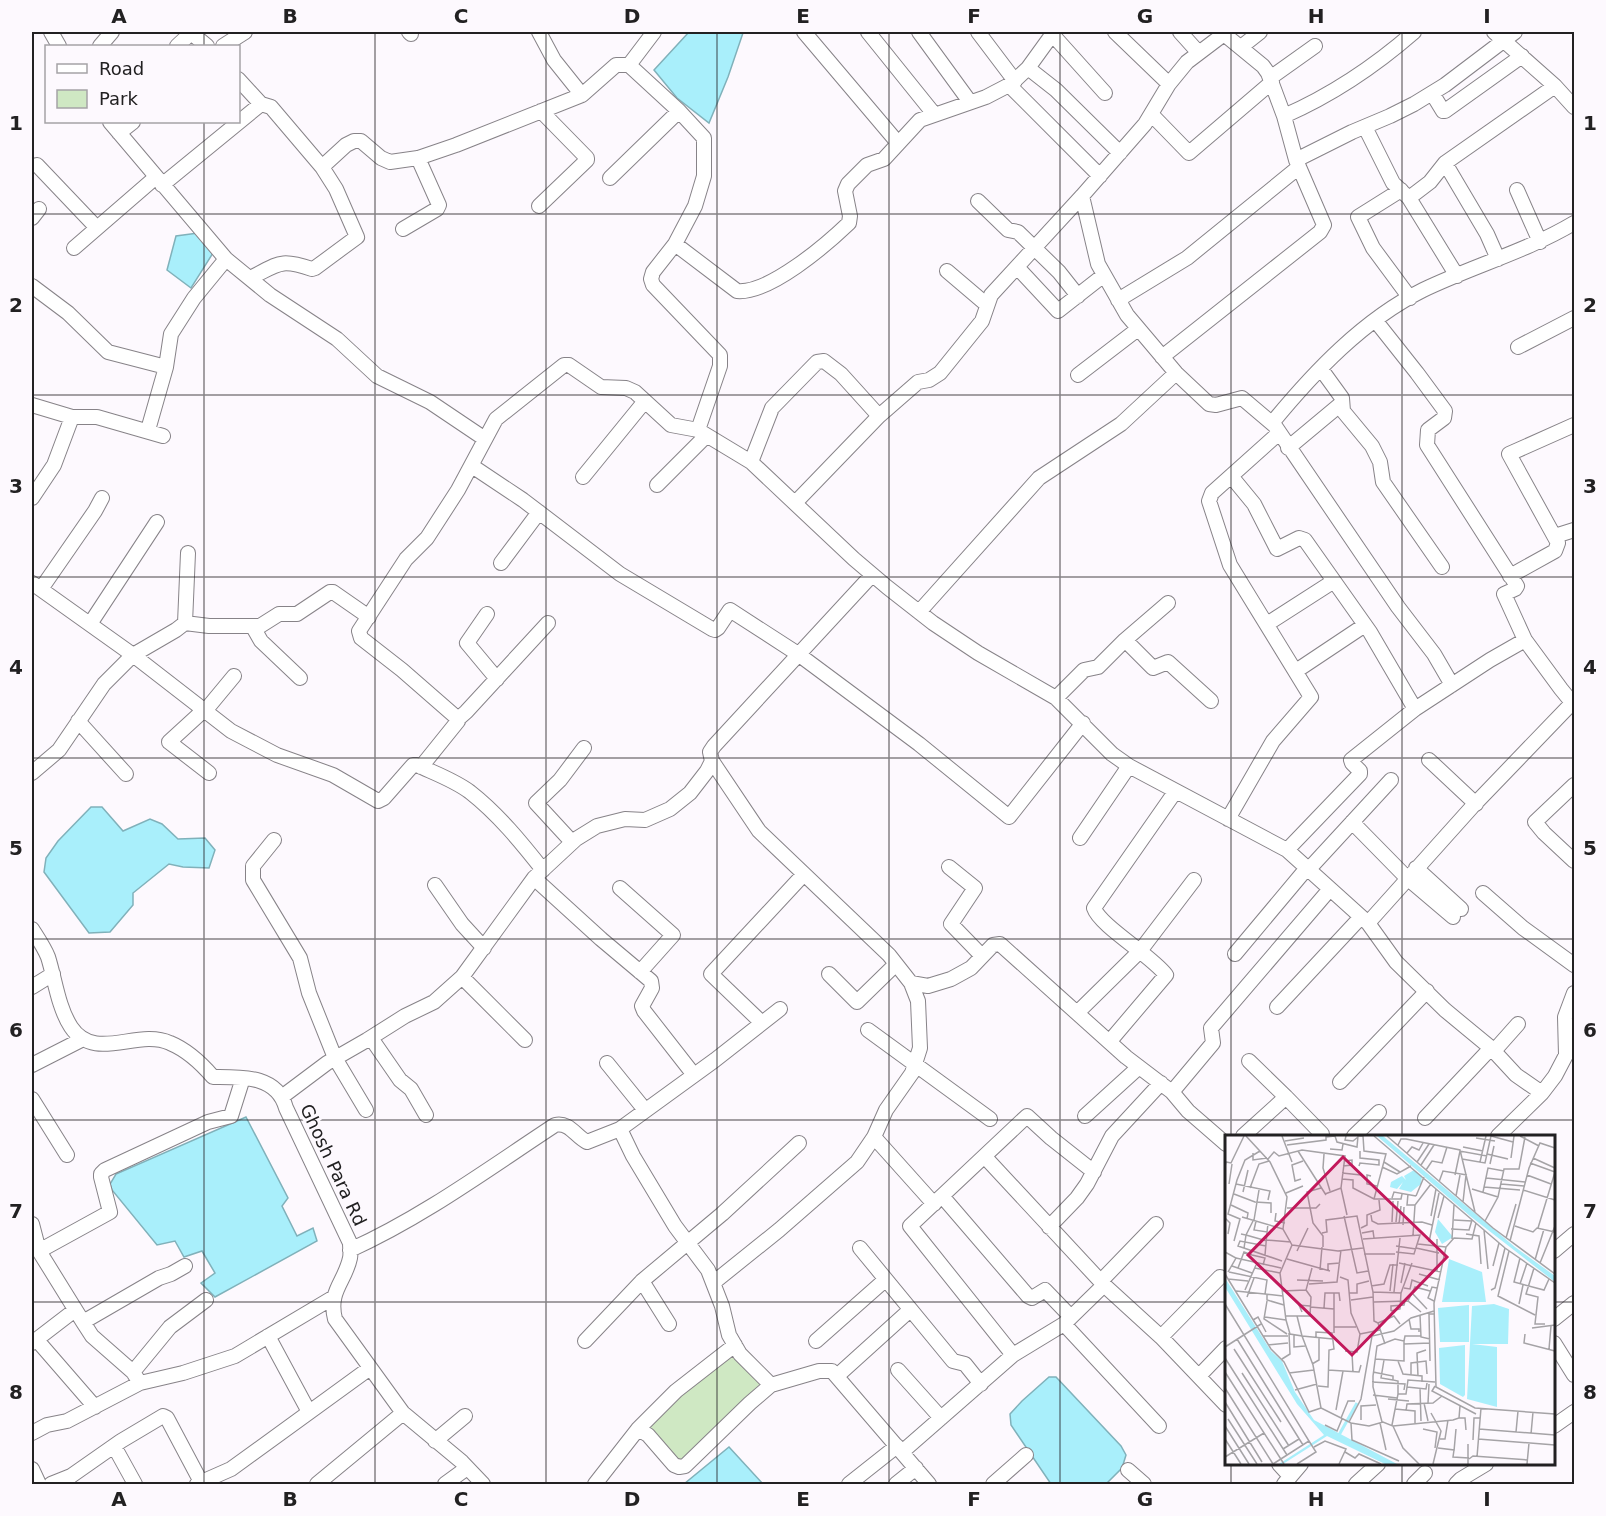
<svg xmlns="http://www.w3.org/2000/svg" width="1606" height="1516" viewBox="0 0 1606 1516" font-family="'DejaVu Sans',sans-serif">
<style>
.green{fill:#cfe8c3}
.water{fill:#a9effb;stroke:#80b1ba;stroke-width:1.5}
.lines{fill:none;stroke-linecap:round;stroke-linejoin:round}
.minor-casing{stroke:#878388;stroke-width:16}
.minor{stroke:#fff;stroke-width:14}
.grid{fill:none;stroke:#222122;stroke-width:1.5;stroke-opacity:0.55}
.labels{text-anchor:middle;stroke-width:6;stroke-linejoin:round;paint-order:stroke}
.street-label{font-size:18px;fill:#222122;stroke:#fdf9fe}
.inset-river{fill:none;stroke:#a9effb;stroke-width:3}
.inset-road{fill:none;stroke:#a5a3a6;stroke-width:1.5}
.view{fill:#c2185b;fill-opacity:0.15;stroke:#c2185b;stroke-width:3}
.inset-edge{fill:none;stroke:#222122;stroke-width:3}
.neatline{fill:none;stroke:#222122;stroke-width:2}
.grid-label{font-size:20px;text-anchor:middle;font-weight:bold;fill:#222122}
</style>
<rect width="100%" height="100%" fill="#fdf9fe"/>
<path class="green" d="M732,1355H736L760,1380V1384L681,1460H675L647,1428L689,1387Z"/>
<path class="water" d="M689,32H741L743,33L728,77L709,123L677,98L654,70Z
M198,233L213,253L191,288L167,270L176,236Z
M91,807H102L123,831L150,819L162,824L178,839L205,838L215,850L209,868L183,867L169,864L133,893V905L110,932L89,933L44,872L46,858L58,841Z
M246,1117L288,1198L282,1206L297,1236L313,1228L317,1241L215,1297L201,1283L215,1273L202,1251L184,1257L175,1241L157,1245L112,1190L110,1184L116,1174Z
M1049,1377H1056L1121,1446L1126,1455L1122,1468L1106,1484H1051L1011,1425L1010,1414L1022,1401Z
M729,1447L763,1484H684Z"/>
<g class="lines">
<g class="minor-casing">
<path id="minor" d="M51,32L59,46
M190,32L207,46
M409,32L411,34
M539,32L554,60L582,95
M804,32L898,143
M868,32L934,114
M919,32L970,102
M978,32L1015,81
M1115,32L1169,84
M1180,32L1198,52
M1494,32L1555,86L1574,107
M1052,34L1105,93
M100,46L112,32
M177,46L191,33
M223,46L245,32
M1241,47L1260,32
M629,65L654,32
M1028,68L1056,90L1120,153
M1270,78L1315,46
M238,79L261,104
M1009,85L1100,176
M1432,93L1443,111H1445L1522,56
M1152,115L1189,153L1272,82
M1284,116C1332,95 1375,66 1414,32
M110,122L226,259
M1365,127L1393,183L1409,198L1457,276
M119,133L133,122
M1296,160L1352,132L1390,116L1414,104L1445,85L1515,32
M1445,163L1487,234L1498,259
M37,165L97,228
M610,178L679,111
M162,185L261,104L271,107L322,167L346,145L354,141H361L381,158L390,162L418,158L456,145L582,95L616,65H629L679,111L704,138V176L695,206L675,244L653,272L651,279L653,285L720,355V366L698,430
M1401,190L1358,217L1373,248L1410,298
M1517,190L1540,242
M1082,196L1098,264L1127,315L1176,373L1209,404L1216,405L1242,398L1275,426L1398,607L1434,654L1452,685
M1409,198L1430,182L1445,163L1555,86
M978,201L1008,230L1018,232L1059,272L1078,296
M539,206L587,160V158L541,111
M32,218L39,209
M403,229L437,209L439,205L418,158
M675,244L737,291C769,294 826,245 849,223L850,216L845,191L848,184L867,165L884,159L920,120L986,97L1011,84L1028,68L1054,32
M74,248L156,177
M1017,267L1058,311L1104,275
M947,271L987,305
M250,278C279,264 279,258 312,269L315,268L357,237L336,189L322,167
M32,286L68,313L108,352L166,367
M1118,300L1187,258L1299,167
M1375,320L1417,373L1445,411L1444,418L1428,430L1427,445L1517,586L1515,589L1504,594L1525,640
M1518,347L1574,318
M1321,369L1342,398L1343,411L1372,446L1380,462L1383,482L1442,567
M1078,375L1138,329
M32,405L72,417H97L163,436
M1272,423C1314,372 1363,320 1423,290C1473,266 1527,251 1574,223
M148,430L166,367L171,334L194,298L226,259L270,295L337,339L377,376L430,402L485,439
M1288,448L1342,403
M751,462L772,408L817,362L824,361L841,374L879,416
M472,466L523,500L620,574L712,629L715,630L718,628L730,610L798,654L919,744L1009,817L1083,723
M1231,476L1254,504L1277,549L1299,538L1305,540L1370,632L1415,709
M583,477L645,401
M657,485L706,436
M32,498L54,465L72,417
M795,503L879,416L918,382L929,380L940,373L982,321L991,295L1082,196L1145,124L1169,84L1187,62L1224,34L1263,66L1268,73L1284,116L1296,160L1324,225L1320,232L1162,357
M1555,536L1574,530
M501,563L539,512
M1510,576L1555,551L1558,543L1509,454L1574,425
M32,583L133,655L231,731L277,755L333,775L378,801L384,798L413,765H417C434,773 454,780 470,792C498,814 521,842 543,870
M41,589L95,511L102,498
M919,612L1039,478L1121,424L1176,373
M487,614L467,643L497,679
M185,623L209,626H260L279,614H297L330,592H333L369,617
M90,624L157,522
M1267,624L1334,581
M253,627L261,641L300,678
M1125,640L1153,668L1168,662L1211,701
M1296,671L1365,625
M1056,698L1084,670L1098,667L1125,640L1168,603
M204,710L169,742L209,773
M205,711L234,676
M458,719L466,712L548,623
M78,721L126,774
M1429,760L1476,804
M712,761L759,831L889,955L911,983L918,1001L920,1048L912,1073L886,1110L874,1137L857,1162L779,1230L713,1283
M421,767L458,721L457,718L402,670L361,638L359,631L406,559L427,538L458,490L496,419L564,365H569L601,387L626,388L635,392L671,425L698,430L751,462L854,559L887,587L933,623L978,653L1056,698L1112,754L1129,766L1287,850L1368,923L1396,962L1445,1010L1491,1048L1516,1075L1542,1093L1555,1076L1566,1055L1565,1017L1574,993
M32,773L59,750L104,684L133,655L176,630L185,623L188,553
M1574,785L1535,822L1544,833L1574,861
M1228,819L1273,741L1311,697L1230,565L1209,501L1212,493L1279,433
M1352,822L1407,878L1453,917
M1080,838L1129,766
M274,840L253,866V880L300,958L309,993L335,1058L366,1110
M572,842L536,803L560,780L584,748
M1287,850L1360,774V771L1352,763L1351,760L1415,709L1490,660L1525,640L1561,689L1574,705
M949,867L975,888L951,924L982,956
M1416,868L1461,909
M1309,869L1391,780
M534,878L601,939L651,981L652,988L642,1006L644,1011L694,1075
M435,885L462,924L484,948
M620,888L673,935L640,972
M1483,893L1523,928L1574,965
M1368,923L1472,807L1574,701
M32,929C37,937 44,947 48,957C55,979 58,1007 71,1027C95,1063 137,1028 170,1043C187,1050 201,1063 213,1077C242,1077 277,1075 286,1108L350,1243C350,1248 351,1254 350,1258C345,1282 328,1291 335,1319L403,1413L462,1462L483,1484
M1235,954L1307,868
M829,974L857,1002L896,964
M462,977L525,1040
M911,983L928,986L951,979L971,968L993,945L1000,944L1126,1057L1172,1092L1188,1111L1226,1144
M32,987L53,974
M1277,1007L1361,917
M1077,1013L1140,951L1194,880
M762,1023L711,974L804,874
M868,1030L990,1119
M371,1038L400,1080L411,1089L426,1115
M1110,1041L1166,975C1152,956 1100,926 1094,908L1175,792
M1494,1051L1518,1024
M607,1063L645,1110
M32,1065L83,1039
M1340,1082L1427,991
M1172,1092L1213,1043L1211,1028L1330,889
M283,1096L327,1063L367,1040L405,1016L434,1002L462,977L534,878L576,839L597,826L625,819L645,820L670,809L690,793L707,771L712,761L710,752L714,746L872,575
M1286,1097L1322,1134
M32,1099L67,1155
M1085,1116L1139,1067
M1425,1118L1491,1048
M620,1129L633,1156L675,1226L708,1270L722,1306L729,1335L740,1354L771,1385L819,1371H832L929,1484
M1243,1136L1286,1097L1249,1061
M1354,1136L1379,1112
M1498,1136L1542,1093
M874,1137L934,1204
M985,1157L1104,1285L1161,1337L1226,1405
M942,1196L1028,1296L1032,1298L1045,1290L1071,1317
M32,1224L39,1251L83,1322L92,1336L133,1372L140,1383
M1049,1227L1077,1198L1087,1184L1112,1136L1161,1083
M860,1248L953,1361L965,1364L981,1384
M350,1250C423,1217 488,1169 555,1125C570,1122 575,1136 587,1142L620,1129L715,1060L780,1009
M39,1251L110,1212L101,1177V1174L105,1170L208,1122L231,1116L243,1078
M1554,1251L1574,1234
M642,1281L669,1324
M1101,1281L1156,1224
M1554,1319L1574,1303
M83,1322L159,1278L171,1274L185,1266
M1064,1324L1159,1426
M268,1336L309,1412
M1161,1337L1220,1277
M36,1339L95,1407
M585,1341L642,1281L722,1214L799,1143
M816,1341L885,1280
M32,1343L75,1310
M1554,1343L1574,1375
M1013,1355L910,1226L1027,1116L1051,1138L1094,1172
M898,1370L941,1418
M133,1372L170,1327L206,1300
M1200,1375L1226,1348
M837,1376L910,1310
M1554,1426L1574,1412
M638,1429L648,1435L674,1465L679,1467L685,1466L750,1403L771,1385
M32,1433L47,1425L67,1421L140,1383L183,1373L235,1356L334,1297
M435,1441L465,1416
M114,1446L135,1484
M902,1452L1013,1355L1064,1324L1104,1285
M1279,1464L1289,1475
M32,1469L39,1484
M1128,1470L1144,1484
M51,1484L71,1476L121,1441L163,1416L167,1418L201,1482
M197,1484L231,1469L370,1368
M317,1484L403,1413
M445,1484L467,1468
M595,1484L638,1429L676,1391L735,1345
M849,1484L897,1446
M896,1484L916,1468
M993,1484L1026,1455
M1284,1484L1301,1464
M1356,1484L1378,1464
M1414,1484L1425,1473
M1456,1484L1461,1479L1486,1464"/>
</g>
<use href="#minor" class="minor"/>
</g>
<path class="grid" d="M204,32V46M375,32V1484M546,32V1484M717,32V1484M889,32V1484M1060,32V1484M1231,32V1136M1402,32V1136M204,122V1484M32,214H1574M32,395H1574M32,577H1574M32,758H1574M32,939H1574M32,1120H1574M32,1302H1226M1554,1302H1574M1231,1464V1484M1402,1464V1484"/>
<g class="labels">
<g class="street-label">
<text transform="translate(333 1165) rotate(65)" y="6">Ghosh Para Rd</text>
</g>
</g>
<g transform="translate(1225 1135)">
<rect width="330" height="330" fill="#fdf9fe"/>
<path d="M152,1H158L290,112L330,141V147L245,81ZM189,35L197,41L196,49L186,57L174,54L178,47L172,54L165,52L166,47L177,41L181,45L179,41ZM213,84L228,102L217,109L210,97ZM224,124L257,137L261,167H217ZM0,143L46,216L57,226L70,257L89,285L172,329H160L102,301L58,329H54L99,300L72,269L0,152ZM269,169L284,174L283,209H247L272,212V272L242,264L247,171ZM244,170V207H215L213,173ZM240,210V260L238,262L215,249L214,213Z" fill="#a9effb"/>
<path class="inset-river" d="M114,300L132,268"/>
<path class="inset-road" d="M21,1L45,27L62,62L58,94L67,110L55,138L61,185L65,199L77,201L88,230L96,273L126,288L144,291L158,287L168,291L178,313L194,329M57,1L67,27M121,1L120,5L128,6L133,2M138,1L139,16L161,19L149,64M149,1L280,113L330,148M162,1L268,93L330,139M266,1L288,7M295,1L314,11M101,2L110,1L112,7L132,12L133,1H138M251,3L270,6M60,6L79,3M62,10L101,5V1M173,10L176,4H181L235,15L250,77M238,12L258,16M105,14L117,15L118,9M73,16L101,60M28,18V25L42,23M182,18L187,12L194,15L198,8M99,19L98,33L105,56M262,19L283,24M286,23L289,1M308,23L330,33M43,24L49,17L54,21L77,15L120,21L116,53M237,24L260,28L266,1M159,27L175,37M192,27L204,9M255,27L261,1M305,28L330,37L313,93M265,29L269,11M196,30L209,10M0,31L1,27L6,28L19,1M118,31L127,30V25L119,26M134,31L135,28L154,30V25L135,23V16M157,32L172,39L186,31M201,35L207,26L217,28L222,12M117,38L136,40M230,40L235,16L262,21M302,40L326,49M146,41L142,40V49L152,51M261,43L300,47M76,44L70,46L67,30L78,26M117,44L128,45V53L149,64H176L177,59M214,47L218,36L242,40M4,49L7,29M11,49L45,56L43,65M276,49L299,51M259,52L295,55M25,53L34,29L44,26M96,53L82,57L88,88L98,101V112M247,54L273,62M298,55L330,65M18,57L23,35M258,57L263,33L279,36M61,58L78,51M9,59L30,67L46,68V78M100,59L116,53L122,80M183,59L182,70H190M191,61L199,42M231,61L235,40M167,63L169,57L191,61M238,67L241,40M6,70L23,78L22,84M62,73H91L95,69M51,78L50,86L60,88M146,80L147,86L153,89L197,87L207,90M119,81L132,138L143,136M206,81L211,54M17,82L58,94M0,83L5,88L3,99M213,83L219,61M29,85L34,55M229,85L247,86M28,86L21,100L42,106M31,86L29,95L42,97L43,89M260,86L273,62L279,34H294L300,2M167,87L168,66M171,87L173,66M251,88L247,104L229,103L221,112L209,168L211,252L250,273L330,279M174,89L176,71M178,90L179,72M290,91L308,97L312,93L330,97M136,93L142,90V80L155,75L154,65M226,94L244,95L247,85M259,95L263,134M97,98L102,97L101,85L132,81L148,157L149,186L153,188M137,98L148,96L149,103M16,99L21,100L19,113M241,99L254,101L256,129M188,100L190,70L206,49M281,103L291,69M138,104L195,100L189,119L171,117M212,104V136M227,104L229,70M42,105L66,107M9,106L15,84L3,79L12,45L20,25L35,16M285,106L304,33L315,8L330,13M204,107L214,58M193,109L221,112M67,110L113,116L138,113M41,111L15,106L13,111L57,126M171,111L191,114M191,113L214,118M72,116L83,93M284,116L273,161L310,180M0,117L11,123L3,137M139,119H170M27,120L40,123L38,130M40,120L42,97M11,123L56,133M295,123L289,147L319,155L324,144M62,124L105,136M310,125L319,94M174,128L216,137M315,128L330,91M7,131L27,138M268,131L274,108M13,133L19,117L27,120M30,133L55,138M309,133L301,159L313,162L310,189H320M95,135L97,112M103,135V129L115,128M4,137L42,145L40,159M0,139L46,214L59,227L84,277L96,273M194,139L215,145M115,142L123,145L126,178L135,199L132,217L120,216M3,144L23,146M72,145L98,146M176,148L180,128M84,149L112,147L116,115M295,149L302,128M146,151L159,149L165,130H173M179,153L185,154L187,145L203,151M20,155L31,130M266,155L270,153L280,113M11,156L58,161M57,156L81,155M165,156L168,129M148,157L176,158L175,174L166,176M169,157L175,103M124,158H132V149L144,146M176,158L187,128M187,158L202,174M42,160V165L59,170M22,162L29,143M126,165L148,162M42,166L39,184L62,199M183,166L190,152L205,156M209,166L203,163L207,152L212,153M149,167L183,166L196,177M0,169L84,306L48,329M294,169L298,150M85,172L109,174M99,173L100,158H114L115,166M166,176V171L179,170L180,166M77,177L74,170L85,171M195,180L196,202L205,204M60,181H85L86,162L81,155L87,133M72,181L77,201M40,182L61,185M184,184L186,194H194V197M28,185L33,182L41,197M153,188L169,181L175,189M153,188L160,209M109,192H131M307,193L330,190M109,198V158M135,199L155,195M300,199L299,208L330,216M69,200V212L80,211M38,201H63M77,201L108,204M91,203V197L107,198L109,214L104,215L103,252L93,251M12,204L78,310M179,206L180,201H196M179,209L205,208M43,210L63,208M0,212L36,189M9,214L56,287M324,214L326,191M127,218L128,237M0,223L62,320M57,224L65,219L64,198M150,224L179,226V206L170,204L152,211L148,241V252L157,287M159,225L156,243L168,245M173,226L178,239L197,241V247M205,226L204,179H209M87,229L94,225V203M103,235L134,237L136,230M0,237L59,329M148,237L168,241V245L173,246V259M17,238L64,311M64,238L89,235M186,240V228L201,226L202,239M193,241L192,218L201,215M147,247L180,249L179,255M210,251L207,256L251,279M182,252L201,254L202,248M0,253L48,329M195,253L196,286M70,255L92,249M148,260L172,263M163,264L184,266M0,267L37,327M199,268L203,286M203,268L204,249M170,274L190,276V288M111,275L118,236M181,276L182,269L208,268L217,261M206,278L216,296L208,329M116,283L123,266H130M234,283H240L241,295M3,284L32,329M136,285V271L151,270M124,287L136,264L147,201L169,196L186,183L209,176M126,288L127,305L174,326M155,288L161,315M100,290L112,296L117,284M167,290L173,259H181L183,245L210,247M0,291L24,329M168,291L228,285L234,283L235,271M198,294L212,297L210,313M254,294L330,300M291,297L293,276M306,299L308,277M0,304L16,329M215,304H220L223,285M253,304L330,310M248,305L249,283H255M243,309V329M89,312L100,306L121,314L114,329M213,313L229,315L228,322L244,323M58,314L74,304M229,316L231,294M120,317L130,323L134,319L156,329M0,322L39,298M252,322L256,273M244,324L248,321L303,325M72,329L91,317L84,306M302,329L304,308"/>
<path class="view" d="M118,22L222,122L127,220L23,120Z"/>
<rect width="330" height="330" class="inset-edge"/>
</g>
<rect width="1606" height="1516" fill="none" stroke="#fdf9fe" stroke-width="66"/>
<rect x="45" y="45" width="195" height="78" fill="#fdf9fe" stroke="#a5a3a6" stroke-width="1.5"/>
<rect x="57" y="64" width="30" height="9" fill="#ffffff" stroke="#a5a3a6" stroke-width="1.5"/>
<text x="99" y="75" font-size="18" fill="#222122">Road</text>
<rect x="57" y="90" width="30" height="18" fill="#cfe8c3" stroke="#a5a3a6" stroke-width="1.5"/>
<text x="99" y="105" font-size="18" fill="#222122">Park</text>
<rect x="33" y="33" width="1540" height="1450" class="neatline"/>
<g class="grid-label">
<text x="119" y="23">A</text>
<text x="290" y="23">B</text>
<text x="461" y="23">C</text>
<text x="632" y="23">D</text>
<text x="803" y="23">E</text>
<text x="974" y="23">F</text>
<text x="1145" y="23">G</text>
<text x="1316" y="23">H</text>
<text x="1487" y="23">I</text>
<text x="16" y="130">1</text>
<text x="1590" y="130">1</text>
<text x="16" y="312">2</text>
<text x="1590" y="312">2</text>
<text x="16" y="493">3</text>
<text x="1590" y="493">3</text>
<text x="16" y="674">4</text>
<text x="1590" y="674">4</text>
<text x="16" y="855">5</text>
<text x="1590" y="855">5</text>
<text x="16" y="1037">6</text>
<text x="1590" y="1037">6</text>
<text x="16" y="1218">7</text>
<text x="1590" y="1218">7</text>
<text x="16" y="1399">8</text>
<text x="1590" y="1399">8</text>
<text x="119" y="1506">A</text>
<text x="290" y="1506">B</text>
<text x="461" y="1506">C</text>
<text x="632" y="1506">D</text>
<text x="803" y="1506">E</text>
<text x="974" y="1506">F</text>
<text x="1145" y="1506">G</text>
<text x="1316" y="1506">H</text>
<text x="1487" y="1506">I</text>
</g>
</svg>
